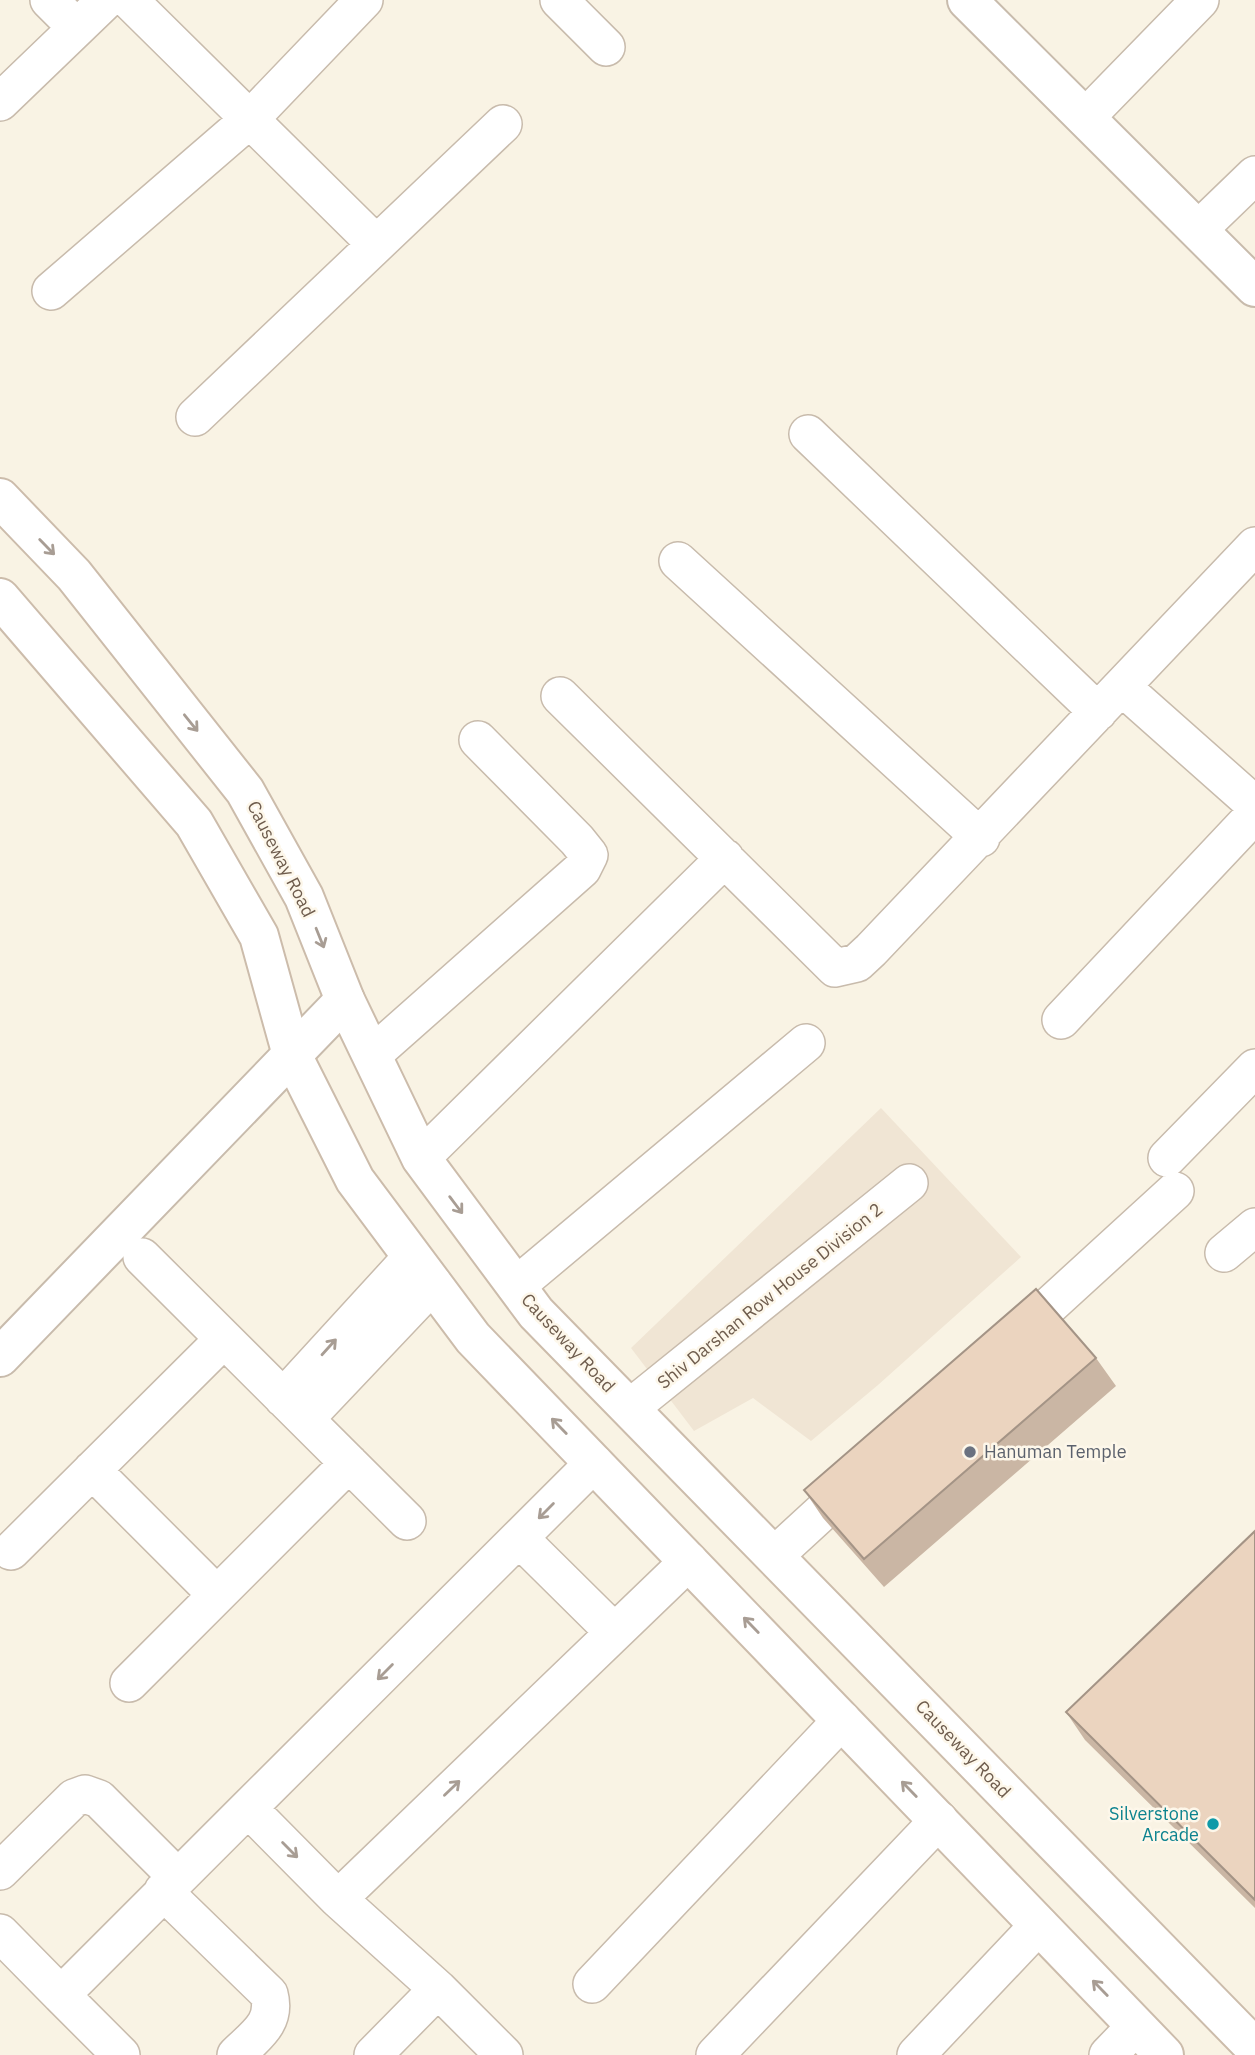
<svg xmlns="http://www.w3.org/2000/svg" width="1255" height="2055" viewBox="0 0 1255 2055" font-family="'IBM Plex Sans',sans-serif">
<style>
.residential{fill:#f0e5d4}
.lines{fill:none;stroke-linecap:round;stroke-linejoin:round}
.minor-casing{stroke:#c8bbac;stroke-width:40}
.tertiary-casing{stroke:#c8bbac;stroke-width:42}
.secondary-casing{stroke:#ccbcab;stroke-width:42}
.minor{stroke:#fff;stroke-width:37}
.tertiary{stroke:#fff;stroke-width:38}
.secondary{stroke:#fff;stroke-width:38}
.wall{fill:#cab6a4}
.building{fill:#ebd4bf;stroke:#a49486;stroke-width:2}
.oneway{stroke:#a89d94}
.worship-dot{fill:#6b7280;stroke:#fdf7ea;stroke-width:2.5}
.culture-dot{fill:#0f9aa8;stroke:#fdf7ea;stroke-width:2.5}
.labels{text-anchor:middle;stroke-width:5;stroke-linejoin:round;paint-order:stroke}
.street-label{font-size:18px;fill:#6e5c4d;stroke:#fdf7ea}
.worship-label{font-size:18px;fill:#5b616d;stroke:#fdf7ea;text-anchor:start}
.culture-label{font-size:18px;fill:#0d838f;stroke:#fdf7ea;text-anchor:end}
</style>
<rect width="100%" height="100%" fill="#f9f3e4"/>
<path class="residential" d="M881,1108L1021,1257L878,1385L811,1441L753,1398L694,1431L631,1348Z"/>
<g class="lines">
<g class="minor-casing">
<path id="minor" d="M49,0L77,28
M129,0L376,244
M559,0L606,47
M0,102L106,0
M1085,118L1200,0
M1198,230L1255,175
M51,291L250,119L364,0
M195,417L503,124
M808,434L1098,712
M678,561L981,838
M1122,687L1255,805
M560,696L835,968L857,963L871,950L1255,546
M1061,1020L1255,814
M372,1055L582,869L589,855L577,840L478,740
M421,1158L725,858
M1167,1158L1255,1068
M1224,1253L1255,1227
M142,1257L407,1521
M516,1286L806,1043
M1013,1339L1175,1191
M283,1398L412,1257
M630,1408L909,1183
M305,1419L433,1284
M594,1463L248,1808L338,1899L689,1561
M92,1470L217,1595
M519,1538L614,1632
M11,1551L224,1339
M774,1556L858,1479
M129,1683L349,1463
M0,1871L74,1798L85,1794L99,1799L177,1877
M163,1891L269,1994C277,2023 255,2036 236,2055
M338,1899L438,1989L504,2055
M0,1933L61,1995L248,1808
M592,1984L842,1720
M61,1995L121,2055
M373,2055L438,1989
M715,2055L939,1820
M916,2055L1039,1925
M1108,2055L1136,2026"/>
</g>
<g class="tertiary-casing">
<path id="tertiary" d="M967,0L1255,287
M0,1357L345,1000"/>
</g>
<g class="secondary-casing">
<path id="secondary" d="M0,498L74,575L245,791L304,897L345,1000L421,1158L536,1313L1255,2048
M0,598L194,823L259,936L292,1055L355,1180L473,1338L1164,2055"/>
</g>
<use href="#minor" class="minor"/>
<use href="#tertiary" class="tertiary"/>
<use href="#secondary" class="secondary"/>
</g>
<path class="wall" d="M1096,1358L1116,1386L884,1587L823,1518L804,1490Z
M1255,1531V1908L1085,1740L1066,1712Z"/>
<path class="building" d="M1036,1289L1096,1358L864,1559L804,1490Z
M1255,1531V1900L1066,1712Z"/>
<defs><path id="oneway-shaft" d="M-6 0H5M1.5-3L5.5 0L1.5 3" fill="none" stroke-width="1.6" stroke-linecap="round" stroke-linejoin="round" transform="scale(1.75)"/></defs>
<g class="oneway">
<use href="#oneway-shaft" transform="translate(47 547) rotate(46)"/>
<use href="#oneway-shaft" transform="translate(191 723) rotate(51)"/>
<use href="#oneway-shaft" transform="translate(320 938) rotate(68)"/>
<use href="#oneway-shaft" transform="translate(456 1205) rotate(53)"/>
<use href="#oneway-shaft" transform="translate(329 1347) rotate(-48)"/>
<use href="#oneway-shaft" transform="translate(559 1426) rotate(-134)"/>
<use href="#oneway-shaft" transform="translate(546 1511) rotate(135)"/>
<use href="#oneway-shaft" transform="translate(751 1625) rotate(-134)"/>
<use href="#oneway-shaft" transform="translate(385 1672) rotate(135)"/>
<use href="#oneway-shaft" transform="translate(452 1788) rotate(-44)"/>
<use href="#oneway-shaft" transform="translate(909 1789) rotate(-134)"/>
<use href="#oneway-shaft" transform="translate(290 1850) rotate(45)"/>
<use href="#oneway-shaft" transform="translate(1100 1988) rotate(-134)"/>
</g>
<circle class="worship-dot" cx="970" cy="1452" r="7"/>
<circle class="culture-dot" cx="1213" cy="1824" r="7"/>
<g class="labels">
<g class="street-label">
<text transform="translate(281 859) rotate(63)" y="6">Causeway Road</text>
<text transform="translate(770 1296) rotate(-39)" y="6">Shiv Darshan Row House Division 2</text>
<text transform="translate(568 1343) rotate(47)" y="6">Causeway Road</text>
<text transform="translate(963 1749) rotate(46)" y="6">Causeway Road</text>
</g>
<g class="worship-label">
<text x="984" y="1458">Hanuman Temple</text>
</g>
<g class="culture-label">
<text x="1199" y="1820">Silverstone<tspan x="1199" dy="21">Arcade</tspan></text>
</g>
</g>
</svg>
